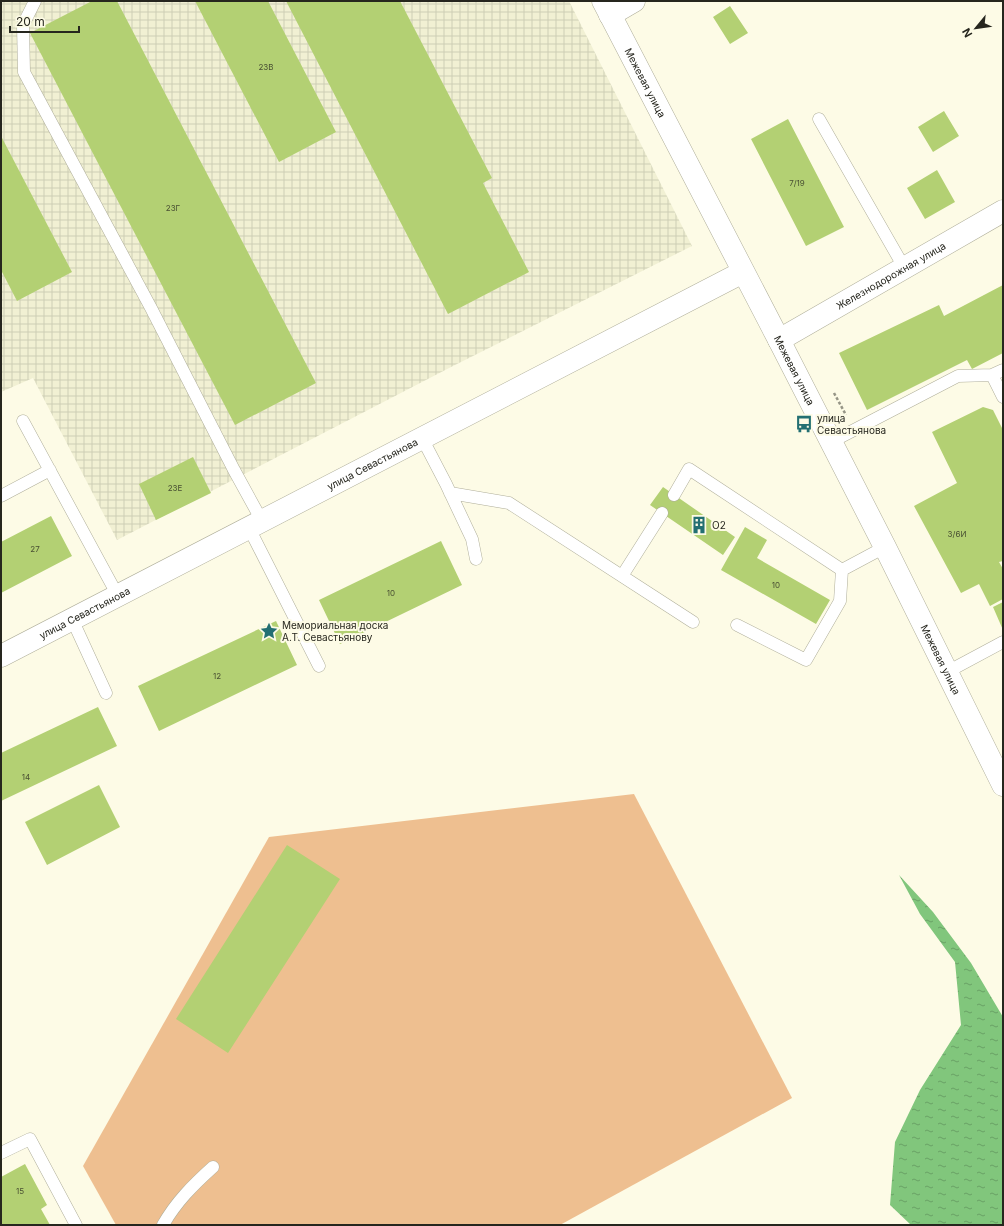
<svg xmlns="http://www.w3.org/2000/svg" width="1004" height="1226" viewBox="0 0 1004 1226" font-family="Inter,sans-serif">
<style>
.industrial{fill:url(#industrial-grid)}
.green{fill:#eebf90}
.water{fill:url(#water-ripples)}
.building{fill:#b3d073}
.lines{fill:none;stroke-linecap:round;stroke-linejoin:round}
.service-casing{stroke:#afae9a;stroke-width:13}
.minor-casing{stroke:#afae9a;stroke-width:23}
.tertiary-casing{stroke:#afae9a;stroke-width:23}
.path{stroke:#969586;stroke-width:2.5;stroke-dasharray:3 2;stroke-linecap:butt}
.service{stroke:#fff;stroke-width:12}
.minor{stroke:#fff;stroke-width:22}
.tertiary{stroke:#fff;stroke-width:22}
.labels{text-anchor:middle;stroke-width:4;stroke-linejoin:round;paint-order:stroke}
.number-label{font-size:8px;fill:#495033}
.street-label{font-size:10px;fill:#26261e;stroke:#fdfbe6}
.poi-label{font-size:10px;fill:#26261e;stroke:#fdfbe6;text-anchor:start}
</style>
<defs>
<pattern id="industrial-grid" width="8" height="8" patternUnits="userSpaceOnUse"><rect width="8" height="8" fill="#f1f0d3"/><path d="M0 4h8M4 0v8" fill="none" stroke="#ceceb5"/></pattern>
<pattern id="water-ripples" width="26" height="14" patternUnits="userSpaceOnUse"><rect width="26" height="14" fill="#81c67c"/><path d="M2 4q2-2 4 0t4 0M15 11q2-2 4 0t4 0" fill="none" stroke="#69a165"/></pattern>
</defs>
<rect width="100%" height="100%" fill="#fdfbe6"/>
<path class="industrial" d="M1,1H569L692,246L453,366L117,540L33,378L1,392Z"/>
<path class="green" d="M634,794L792,1098L560,1225H116L83,1166L269,837Z"/>
<path class="water" d="M899,875L933,912L971,963L1003,1017V1225H911L890,1205L895,1142L920,1090L961,1025L955,962L920,914Z"/>
<path class="building" d="M92,1H117L316,383L235,425L30,33Z
M195,1H268L336,132L279,162Z
M286,1H400L492,178L483,183L529,272L448,314Z
M730,6L748,33L730,44L713,17Z
M944,111L959,136L933,152L918,127Z
M788,119L844,227L806,246L751,139Z
M1,136L72,272L17,301L1,270Z
M937,170L955,202L925,219L907,188Z
M1003,285V353L972,369L967,360L867,410L839,353L939,305L944,316Z
M983,407L993,410L1003,430V561L999,562L1003,569V599L990,606L979,584L961,593L914,506L957,483L932,432Z
M193,457L211,493L156,520L139,484Z
M663,487L735,537L723,555L650,505Z
M51,516L72,556L1,593V542Z
M745,527L767,540L757,558L830,600L816,624L721,570Z
M441,541L462,585L340,644L319,600Z
M1003,602V630L993,607Z
M276,621L297,665L159,731L138,686Z
M98,707L117,746L1,801V753Z
M99,785L120,827L47,865L25,822Z
M287,845L340,879L228,1053L176,1019Z
M25,1164L47,1205L41,1209L50,1225H1V1177Z"/>
<g class="lines">
<g class="service-casing">
<path id="service" d="M35,1L23,25L24,72L151,308L234,470L262,521
M819,119L905,269
M992,375L1003,397
M23,421L118,596
M422,438L446,484L472,539L476,559
M831,442L958,376L992,375L1003,370
M450,493L509,503L693,622
M674,495L689,469L842,570L885,547
M1,496L50,470
M249,528L319,666
M622,576L662,513
M72,619L106,693
M737,625L806,660L840,601L842,570
M947,672L1003,642
M1,1153L30,1139L76,1225
M163,1225C176,1202 193,1185 213,1167"/>
</g>
<g class="minor-casing">
<g id="minor">
<path d="M610,15L634,1"/>
<path id="s1" d="M779,340L1003,211"/>
<path id="s2" d="M1,656L743,272"/>
</g>
</g>
<g class="tertiary-casing">
<g id="tertiary">
<path id="s3" d="M603,1L779,340L885,547L1003,785"/>
</g>
</g>
<path class="path" d="M834,393L846,415"/>
<use href="#service" class="service"/>
<use href="#minor" class="minor"/>
<use href="#tertiary" class="tertiary"/>
</g>
<defs>
<g id="bus-bare" transform="scale(1.38)"><path d="M-5-6H5V4H4V6H2V4H-2V6H-4V4H-5ZM-3.5-4V0h7V-4ZM-3.5 1.2v1.5H-2V1.2ZM2 1.2v1.5H3.5V1.2Z" fill="#236f72" stroke="#fdfbe6" stroke-width="2.5" paint-order="stroke"/></g>
<g id="building-bare" transform="scale(1.38)"><path d="M-4-6H4V6H1V3H-1V6H-4ZM-2.5-4.3h1.7v1.8h-1.7ZM.8-4.3h1.7v1.8H.8ZM-2.5-1h1.7V.8h-1.7ZM.8-1h1.7V.8H.8Z" fill="#236f72" stroke="#fdfbe6" stroke-width="2.5" paint-order="stroke"/></g>
<g id="sight-bare" transform="scale(1.38)"><path d="M0-6L1.8-2.2L6-1.7L2.9 1.2L3.7 5.4L0 3.3L-3.7 5.4L-2.9 1.2L-6-1.7L-1.8-2.2Z" fill="#236f72" stroke="#fdfbe6" stroke-width="2.5" paint-order="stroke"/></g>
</defs>
<g fill-rule="evenodd">
<use href="#bus-bare" x="804" y="424"/>
<use href="#building-bare" x="699" y="525"/>
<use href="#sight-bare" x="269" y="631"/>
</g>
<g class="labels">
<g class="number-label">
<text x="266" y="70">23В</text>
<text x="797" y="186">7/19</text>
<text x="173" y="211">23Г</text>
<text x="175" y="491">23Е</text>
<text x="957" y="537">3/6И</text>
<text x="35" y="552">27</text>
<text x="776" y="588">10</text>
<text x="391" y="596">10</text>
<text x="217" y="679">12</text>
<text x="26" y="780">14</text>
<text x="20" y="1194">15</text>
</g>
<g class="street-label">
<text dy="4" stroke="none"><textPath href="#s3" startOffset="92">Межевая улица</textPath></text>
<text dy="4" stroke="none"><textPath href="#s1" startOffset="129">Железнодорожная улица</textPath></text>
<text dy="4" stroke="none"><textPath href="#s3" startOffset="416">Межевая улица</textPath></text>
<text dy="4" stroke="none"><textPath href="#s2" startOffset="418">улица Севастьянова</textPath></text>
<text dy="4" stroke="none"><textPath href="#s2" startOffset="94">улица Севастьянова</textPath></text>
<text dy="4" stroke="none"><textPath href="#s3" startOffset="740">Межевая улица</textPath></text>
</g>
<g class="poi-label">
<text x="817" y="422">улица<tspan x="817" dy="12">Севастьянова</tspan></text>
<text x="712" y="529">O2</text>
<text x="282" y="629">Мемориальная доска<tspan x="282" dy="12">А.Т. Севастьянову</tspan></text>
</g>
</g>
<rect width="1004" height="1226" fill="none" stroke="#26261e" stroke-width="4"/>
<g transform="translate(976 28) rotate(241)" stroke="#fdfbe6" stroke-width="3" paint-order="stroke">
<path d="M0-3L7 15L0 10L-7 15Z" fill="#26261e"/>
<text y="-6" font-size="11" font-weight="bold" text-anchor="middle" fill="#26261e">N</text>
</g>
<path d="M10 26v6h69v-6" fill="none" stroke="#26261e" stroke-width="2"/>
<text x="16" y="26" font-size="12" fill="#26261e" stroke="#fdfbe6" stroke-width="3" paint-order="stroke">20 m</text>
</svg>
